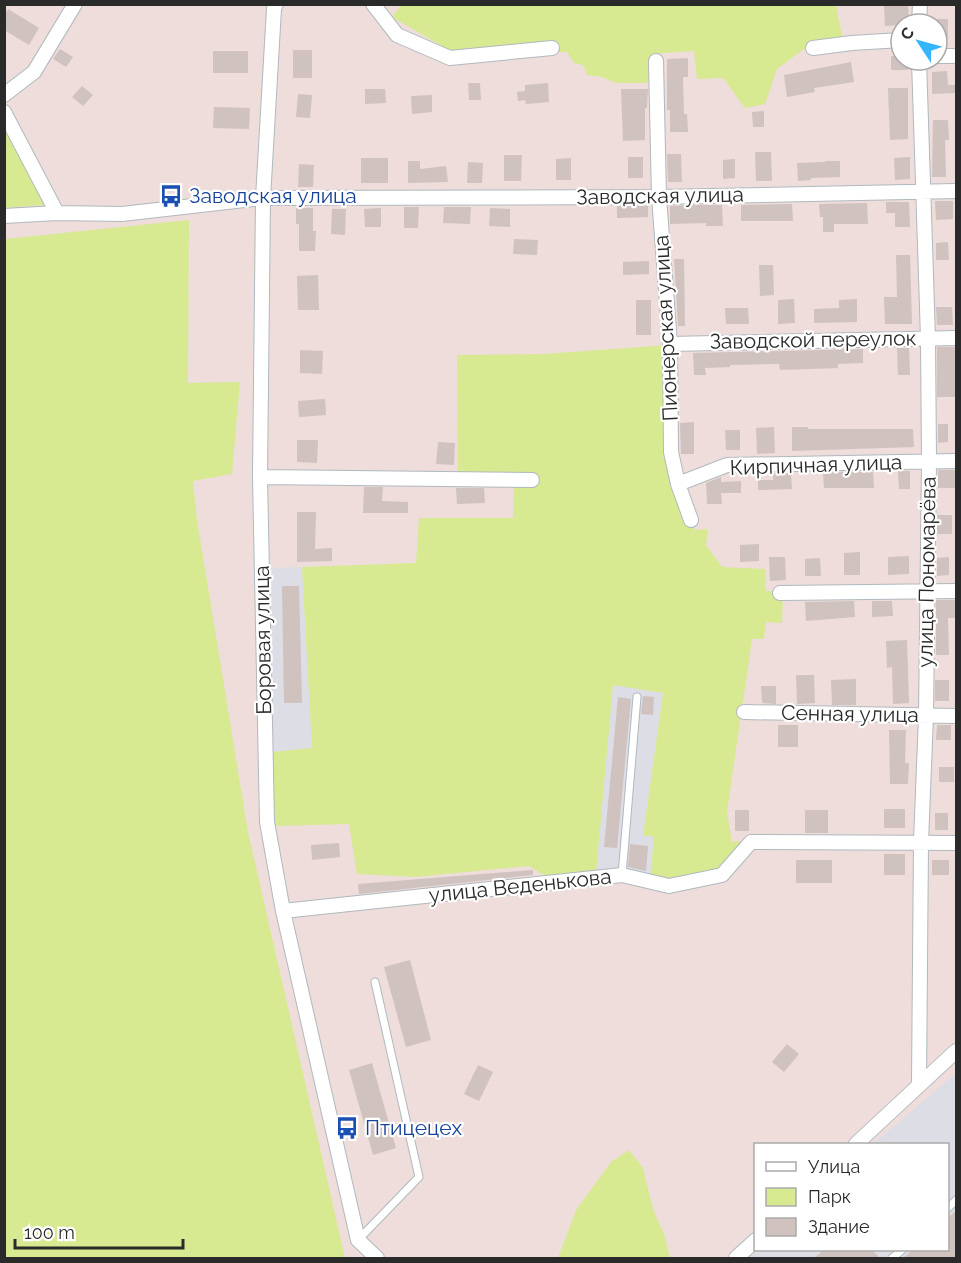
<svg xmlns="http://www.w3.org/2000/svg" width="961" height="1263" viewBox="0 0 961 1263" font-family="Raleway,sans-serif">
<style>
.industrial{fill:#dcdde5}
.green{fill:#d7ea91}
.building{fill:#cfc2bf}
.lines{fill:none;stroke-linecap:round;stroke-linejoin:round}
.service-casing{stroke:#afb9bf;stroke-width:9}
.minor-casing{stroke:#afb9bf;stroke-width:16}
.service{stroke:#fff;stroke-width:7}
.minor{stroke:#fff;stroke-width:14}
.labels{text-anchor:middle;stroke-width:4.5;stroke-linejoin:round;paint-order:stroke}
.transit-label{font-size:21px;fill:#164399;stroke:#fff;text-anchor:start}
.street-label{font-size:21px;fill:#2a2a2a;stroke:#fff}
</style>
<rect width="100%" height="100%" fill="#eeddda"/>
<path class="industrial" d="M302,567L312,748L272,752L267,568Z
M612,685L663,692L643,835L654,836L650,879L596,873Z
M956,1073V1258H749L759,1250H948V1144H873Z"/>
<path class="green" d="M402,4L836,5L843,41L808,46L777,69L765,104L745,108L723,78L697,79L694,51L652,54L648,83H616L602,77L587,75L583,65L574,63L567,52H558L555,40L454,53L392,17Z
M4,123L33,178L44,205L5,208Z
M189,220L188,383L240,382L232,474L193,481L197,520L248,832L345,1258H5V239Z
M668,345V450L695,530L708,529L706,545L722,567L765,569L766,591H783L782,623L766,622L764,639H752L727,812L732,842L750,840L720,873L671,882L650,879L654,836H643L663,693L613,685L596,873L544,875L529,866L415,877L357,874L349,824L275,826L272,752L312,748L302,567L416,563L419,518H513L514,482L458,476L457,355L544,354Z
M629,1150L643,1168L653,1209L665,1237L670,1258H558L576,1210L611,1162Z"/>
<path class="building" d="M884,4H908L909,24L885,26Z
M8,9L39,28L29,45L4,30V16Z
M937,19H948V38H937Z
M60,49L73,57L66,67L53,59Z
M293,50H312V78H293Z
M213,51H248V73H213Z
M891,56H901V60H907L908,70H891Z
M688,58V77H683L684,114H687L688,132H670V110H667V59Z
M851,62L854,82L814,88L815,92L787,97L784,75Z
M947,71L948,85H957V93L932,94V72Z
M468,83H480L481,100H469Z
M548,83L549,102L526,104L525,100L518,101L517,92L525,91V85Z
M82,86L93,95L83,106L72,97Z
M888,88H908V139L890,140Z
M365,89H385L386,103L365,104Z
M621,89H648L647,108H645V140L623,141Z
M298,94L312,95L310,118L296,117Z
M432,95V112L412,114L411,96Z
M214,107L250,108L249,129L213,128Z
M764,111V127H753L752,112Z
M933,120H948L949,140H945L946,177H932Z
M755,152H771L772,181H756Z
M667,154H681L682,182H668Z
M504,155H522L521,181H504Z
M628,157H643V178H628Z
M910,157V179L895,180L894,158Z
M361,158H388V183H361Z
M571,158V180H556V159Z
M735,159V178L723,179V160Z
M408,161H420V169L446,166L448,182L408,183Z
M825,161H840V177L811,178V180L798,181L797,163L825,162Z
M468,162L483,163L482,183H467Z
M299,164L314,165L313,187H298Z
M935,201H953V219L936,220Z
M886,202H909L910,227H895V213H886Z
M867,203L868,224H834V232H823V217H820L819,204Z
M792,204L793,221H741V205Z
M690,205H722L723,226H706V223L670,224V206Z
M617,206H648V217L617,218Z
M404,207H419L418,228H404Z
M444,207H471L470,224L443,223Z
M296,208H313V231H316L315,251H299V224H296Z
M381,208V227H365L364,209Z
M490,208L510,209V227L489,226Z
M332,209H346L345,235L331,234Z
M514,239L538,240L537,255L513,254Z
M948,242L949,260H936V243Z
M896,255H910L912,324H885L884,297H897Z
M674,259H684L685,326H678Z
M649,261V274L623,275V262Z
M759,265H773L774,295L760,296Z
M318,275L319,310H298L297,276Z
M794,299L795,323L778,324V300Z
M857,299V322L814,323V309L839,308V300Z
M636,300H651V335H636Z
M936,307H952L953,325H937Z
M725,308H748L749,324H726Z
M937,347H957V397H937Z
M897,348H909L910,375H898Z
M863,349V363L838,364V368L780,370L779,364L730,365V367L705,368L706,375H694L693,353Z
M300,350L323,351L322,374L300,373Z
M325,399L326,415L299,417L298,401Z
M694,422V454H681L680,423Z
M938,424H948V442L938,443Z
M774,427L775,453L757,454L756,428Z
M792,427H808V429H913L914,447L792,451Z
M725,430H740V450H726Z
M297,440H318L317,463L297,462Z
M438,442L455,443L454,465L436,464Z
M938,470H957V488H938Z
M898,471H910V489H899Z
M823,472H873L874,488H824Z
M773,473H791L792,489L758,490V480H773Z
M721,477V482L741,481V493H721L722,504H707L706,483Z
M364,487H383L382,501L408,502V513H363Z
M456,488H484L485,503L457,504Z
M297,512H316L315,549L332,548V561L297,562Z
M937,515H952V534H937Z
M759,544V561L740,562V545Z
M860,552V575H844V553Z
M909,556V574L888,575V557Z
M769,557H785L786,580L770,581Z
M949,557V575L937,576V558Z
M820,558L821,576H805V559Z
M282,586H299L302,703H284Z
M936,600H957V618H948L949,655H936Z
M854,601L855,617L806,621L805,602Z
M872,601H892L893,616L872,617Z
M907,640L909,703L893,704L892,667L887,668L886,641Z
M796,675H814L815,703L797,704Z
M856,679V705H832L831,680Z
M935,680H949V701H935Z
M761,686H776V704L762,703Z
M643,696L654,697L653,715L641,714Z
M618,697L631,699L617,848L604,847Z
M778,725H798V747H778Z
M937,725H951V740H936Z
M889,730H906L905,763H909L908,784H890Z
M939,767H954V782H939Z
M884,809H905V828H884Z
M735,810H749V831H735Z
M805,810H828V833H805Z
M935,813H948V830H935Z
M339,843L340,857L312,860L311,845Z
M630,844L648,846L646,871L628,867Z
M884,854H905V875H884Z
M796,860H832V883H796Z
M932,860H949V875H932Z
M533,870V875L359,894L358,884Z
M410,960L431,1040L406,1047L384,967Z
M787,1044L799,1054L784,1072L772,1062Z
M372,1063L396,1148L373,1155L349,1070Z
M478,1065L493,1072L479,1101L464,1094Z
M957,1210V1258H903L913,1250H948V1218Z
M824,1250H872L880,1258H814Z"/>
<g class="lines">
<g class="service-casing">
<path id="service" d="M622,875L637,697
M948,1208L956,1200
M358,1240L419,1177L375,982
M892,1258L902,1250"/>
</g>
<g class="minor-casing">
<path id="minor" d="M276,4L274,9L263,198L260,477L267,822L283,911L358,1240L377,1258
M373,4L397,35L450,58L552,48
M919,24L920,4
M813,48L852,43L901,40
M937,56H956
M919,60L928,338L929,461L926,716L921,842L919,1084
M656,61L659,197L670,344L671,452L678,484L691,520
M4,95L34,72L75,4
M4,112L57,213
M4,216L57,213L122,214L263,198L659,197L956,191
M670,344L956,338
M260,477L532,480
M678,484L727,465L956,461
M780,593L956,591
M744,712L956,716
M283,911L622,875L669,886L722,875L751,842L956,843
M856,1144L956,1051
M736,1258L756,1240"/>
</g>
<use href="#service" class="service"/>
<use href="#minor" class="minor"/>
</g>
<defs>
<g id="bus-bare" transform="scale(1.8)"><path d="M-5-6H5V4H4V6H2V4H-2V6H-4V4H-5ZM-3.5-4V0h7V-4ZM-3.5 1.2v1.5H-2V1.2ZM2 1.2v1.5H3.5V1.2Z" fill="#1a4fb4" stroke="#fff" stroke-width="2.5" paint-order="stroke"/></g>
</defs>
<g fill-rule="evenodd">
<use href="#bus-bare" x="171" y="196"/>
<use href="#bus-bare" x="347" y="1128"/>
</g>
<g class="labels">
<g class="transit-label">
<text x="189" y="203">Заводская улица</text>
<text x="365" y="1135">Птицецех</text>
</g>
<g class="street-label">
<text transform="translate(660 196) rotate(-1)" y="7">Заводская улица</text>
<text transform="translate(666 328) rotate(-93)" y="7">Пионерская улица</text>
<text transform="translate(813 340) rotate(-1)" y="7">Заводской переулок</text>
<text transform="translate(816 465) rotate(-2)" y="7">Кирпичная улица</text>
<text transform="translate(927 572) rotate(-89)" y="7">улица Пономарёва</text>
<text transform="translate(263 640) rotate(-91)" y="7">Боровая улица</text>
<text transform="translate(850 714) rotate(1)" y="7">Сенная улица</text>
<text transform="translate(520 886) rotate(-6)" y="7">улица Веденькова</text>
</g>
</g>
<rect width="961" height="1263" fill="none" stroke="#2a2a2a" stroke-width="12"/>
<rect x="754" y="1143" width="195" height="108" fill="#ffffff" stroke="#aaaaaa" stroke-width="1.5"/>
<rect x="766" y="1162" width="30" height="9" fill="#ffffff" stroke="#aaaaaa" stroke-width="1.5"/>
<text x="808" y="1173" font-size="18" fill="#2a2a2a">Улица</text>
<rect x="766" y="1188" width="30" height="18" fill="#d7ea91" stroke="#aaaaaa" stroke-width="1.5"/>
<text x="808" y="1203" font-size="18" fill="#2a2a2a">Парк</text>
<rect x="766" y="1218" width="30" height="18" fill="#cfc2bf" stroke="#aaaaaa" stroke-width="1.5"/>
<text x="808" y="1233" font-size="18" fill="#2a2a2a">Здание</text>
<g transform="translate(919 42) rotate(306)"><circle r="28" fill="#ffffff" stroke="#aaaaaa" stroke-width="1.5"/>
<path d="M0-4.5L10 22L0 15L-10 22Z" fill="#36b5ff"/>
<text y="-9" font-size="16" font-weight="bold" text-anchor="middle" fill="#2a2a2a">С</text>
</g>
<path d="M15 1239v9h168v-9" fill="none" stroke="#2a2a2a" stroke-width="3"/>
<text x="24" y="1239" font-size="18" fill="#2a2a2a" stroke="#ffffff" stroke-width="4.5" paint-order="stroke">100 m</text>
</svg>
